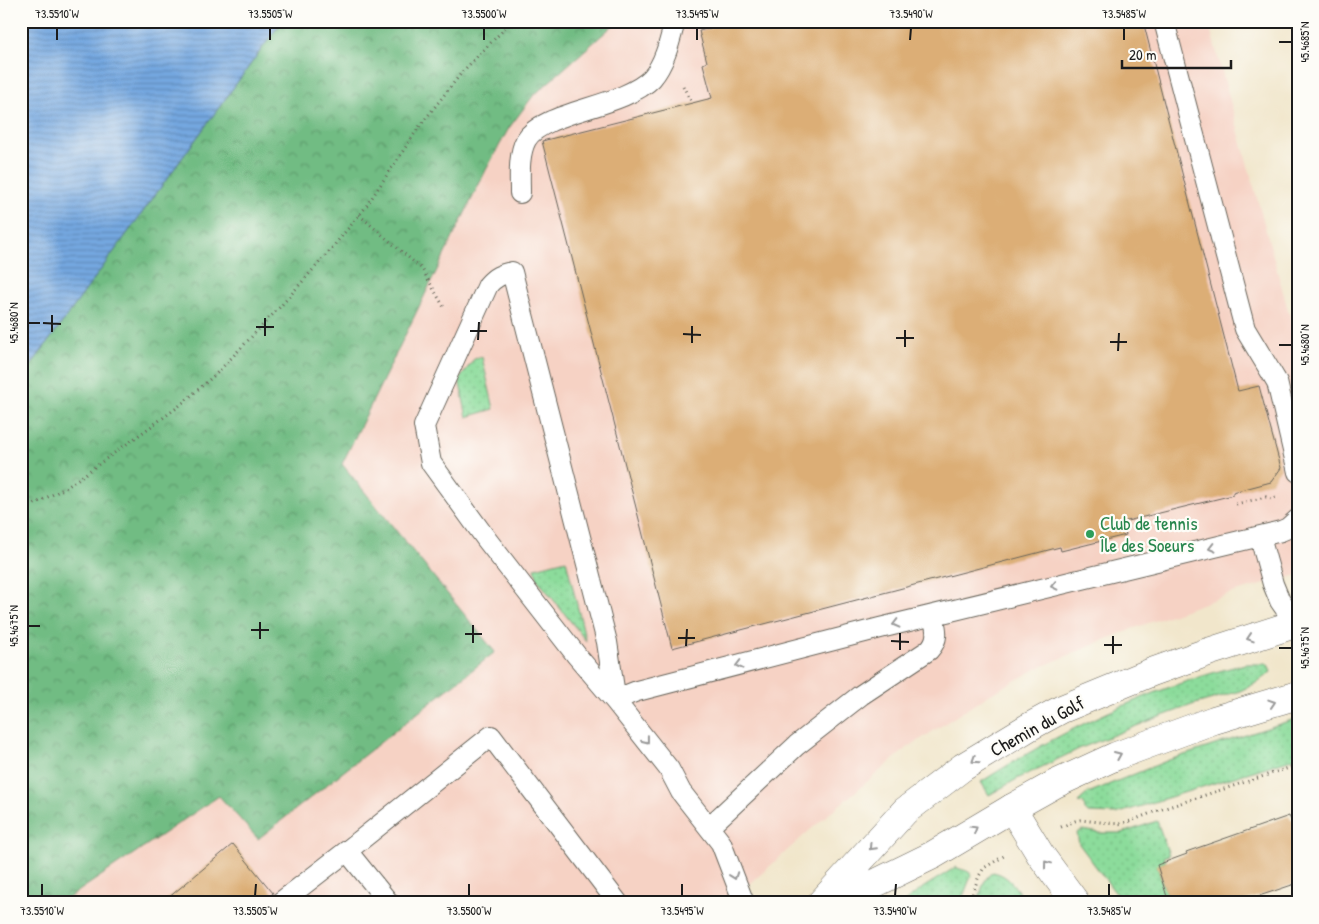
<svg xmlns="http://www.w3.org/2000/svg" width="1319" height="924" viewBox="0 0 1319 924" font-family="'Patrick Hand',sans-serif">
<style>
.built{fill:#f6d2c4}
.grass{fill:url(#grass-dots);stroke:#547c5c}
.forest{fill:url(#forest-crowns);stroke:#466c50}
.water{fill:url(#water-rules);stroke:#48627e}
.building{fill:#dcae76}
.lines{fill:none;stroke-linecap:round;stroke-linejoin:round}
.service-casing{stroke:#676359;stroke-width:22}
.minor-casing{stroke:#676359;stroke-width:29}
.tertiary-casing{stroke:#676359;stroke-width:29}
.path{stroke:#676359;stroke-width:3;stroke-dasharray:1 4;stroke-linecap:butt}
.service{stroke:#fff;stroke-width:20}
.minor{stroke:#fff;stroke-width:28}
.tertiary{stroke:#fff;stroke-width:28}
.oneway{stroke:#999}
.ticks{fill:none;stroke:#1c1c1c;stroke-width:2}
.leisure-dot{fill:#2e9e5b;stroke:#fdfcf7;stroke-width:2}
.labels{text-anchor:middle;stroke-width:4.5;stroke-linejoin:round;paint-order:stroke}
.leisure-label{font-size:19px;fill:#27864d;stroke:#fdfcf7;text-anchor:start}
.street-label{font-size:19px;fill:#1c1c1c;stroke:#fdfcf7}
.neatline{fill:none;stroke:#1c1c1c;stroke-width:2}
.ticks-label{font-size:12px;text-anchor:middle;fill:#1c1c1c}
</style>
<defs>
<pattern id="grass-dots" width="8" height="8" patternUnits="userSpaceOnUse" patternTransform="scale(1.25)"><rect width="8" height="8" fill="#8cdc9b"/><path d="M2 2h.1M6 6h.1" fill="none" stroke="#78bc85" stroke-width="1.8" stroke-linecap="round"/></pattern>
<pattern id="forest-crowns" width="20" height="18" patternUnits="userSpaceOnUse" patternTransform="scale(1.25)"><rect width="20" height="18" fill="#71bc83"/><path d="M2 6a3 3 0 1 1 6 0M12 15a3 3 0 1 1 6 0" fill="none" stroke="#5c986a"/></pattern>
<pattern id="water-rules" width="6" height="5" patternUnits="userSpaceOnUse" patternTransform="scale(1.25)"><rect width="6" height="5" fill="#74a7e0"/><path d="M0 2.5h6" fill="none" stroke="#5e87b5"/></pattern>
</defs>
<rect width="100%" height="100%" fill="#fdfcf7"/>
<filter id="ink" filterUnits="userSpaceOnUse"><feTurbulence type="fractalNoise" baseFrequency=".02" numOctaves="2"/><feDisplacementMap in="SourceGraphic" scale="10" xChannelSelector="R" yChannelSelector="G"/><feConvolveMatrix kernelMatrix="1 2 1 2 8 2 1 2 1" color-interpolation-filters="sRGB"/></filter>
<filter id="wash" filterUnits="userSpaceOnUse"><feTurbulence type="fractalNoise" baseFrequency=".0096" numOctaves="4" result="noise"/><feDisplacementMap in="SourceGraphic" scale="20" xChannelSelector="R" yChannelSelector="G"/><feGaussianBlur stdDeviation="1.12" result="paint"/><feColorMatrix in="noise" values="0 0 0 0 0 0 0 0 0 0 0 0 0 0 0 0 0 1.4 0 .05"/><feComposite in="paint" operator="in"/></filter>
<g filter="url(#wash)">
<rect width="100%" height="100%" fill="#f1e6cb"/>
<path class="built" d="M618,21H1208L1298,346V575L1232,593L1126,631L1036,669L989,695L907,748L810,830L729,903H61L219,796L257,839L494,652L342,464L486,170L509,128L533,96Z"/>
<path class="grass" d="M482,357L494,409L467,417L459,380L474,359Z
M566,560L586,641L537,579L535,568Z
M1245,664H1268L1271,672L1256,683L1240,691L1192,705L1154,719L1081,748L1017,779L989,795L981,782C1061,730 1153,687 1245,664Z
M1298,718V757L1116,814L1088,813L1085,810L1084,803L1078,802L1088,793L1169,760Z
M1157,821L1169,855L1163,857L1166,862L1157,866L1169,903H1123L1079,844L1077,833L1083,830L1100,833H1122Z
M956,867C960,870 965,869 970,873L971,876L964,894L958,903H903L924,887Z
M993,872C1010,875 1016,889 1026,903H978C981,892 983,878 993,872Z"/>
<path class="forest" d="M282,21H618L533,96L509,128L486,170L342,464L495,652L258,839L219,796L61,903H21V379Z"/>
<path class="water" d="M21,21H282L21,379Z"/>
<g id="blocks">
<path class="building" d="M710,21H1143L1238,391L1259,386L1281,468L1271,482L1233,492V495L1123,522L1126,535L1061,551L1060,547L672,648L542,141L712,98L703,64L707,62L699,31L712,28Z
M1289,816L1291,820L1298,818V883L1238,903H1169L1157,865L1187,854L1186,852Z
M233,844L273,893L270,897L269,903H162Z"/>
</g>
</g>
<g filter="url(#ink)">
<use href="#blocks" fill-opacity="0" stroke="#676359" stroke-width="1"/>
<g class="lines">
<g class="service-casing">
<path id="service" d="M1164,21L1245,329L1277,382L1298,472
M520,193C520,177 518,155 526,140C542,111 623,108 652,78C665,63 670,40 675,21
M512,272L607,642L616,702L577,656L487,540L431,463L424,426L488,285C495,277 501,274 512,272Z
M1260,537L1273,584L1280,601L1298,627
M709,827L797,745L861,695L929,650C940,638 936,629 933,615
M281,902L347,851
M389,903L347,851L491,736L618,903
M744,903L721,843L681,792L669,769L616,702L627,695L637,691L880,628L1281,531L1288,528L1298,519"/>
</g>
<g class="minor-casing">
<path id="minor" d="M1012,808L1040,854L1076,903"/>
</g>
<g class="tertiary-casing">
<path id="tertiary" d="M821,903L905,811L963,767L1029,727L1062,709L1152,672L1208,652L1298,623
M835,903L933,855L1012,808L1055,784L1116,756L1214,720L1298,695"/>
</g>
<path class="path" d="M683,86L692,103
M359,215L422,269L445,309
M1236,504L1266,497L1271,499L1276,498
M21,511L67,487L178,407L217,373L279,308L327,254L365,208L419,127L463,71L512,21
M1061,827L1075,821L1080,820L1119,824L1131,821L1156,811L1298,765
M969,903L979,876L984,868L1004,856"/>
<use href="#service" class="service"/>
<use href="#minor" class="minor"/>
<use href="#tertiary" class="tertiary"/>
</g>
<defs><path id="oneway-chevron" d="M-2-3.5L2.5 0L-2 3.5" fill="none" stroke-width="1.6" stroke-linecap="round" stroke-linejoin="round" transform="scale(1.25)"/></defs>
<g class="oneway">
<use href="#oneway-chevron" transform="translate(1212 548) rotate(166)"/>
<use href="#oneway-chevron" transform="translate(1054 586) rotate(167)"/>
<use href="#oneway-chevron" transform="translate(896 624) rotate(166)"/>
<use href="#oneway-chevron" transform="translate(1250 638) rotate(162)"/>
<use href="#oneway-chevron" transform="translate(739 665) rotate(166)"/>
<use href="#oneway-chevron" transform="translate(1272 703) rotate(-18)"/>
<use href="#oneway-chevron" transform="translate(646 740) rotate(52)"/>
<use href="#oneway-chevron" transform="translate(1118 755) rotate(-23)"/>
<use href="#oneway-chevron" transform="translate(975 760) rotate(147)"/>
<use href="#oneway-chevron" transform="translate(974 829) rotate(-31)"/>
<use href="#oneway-chevron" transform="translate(872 847) rotate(133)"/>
<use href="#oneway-chevron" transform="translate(1047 864) rotate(-127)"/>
<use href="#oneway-chevron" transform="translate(734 876) rotate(70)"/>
</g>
</g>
<path class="ticks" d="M57,40V28M270,40V28M484,40V28M697,40V28M910,40L911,28M1124,40V28M1279,42H1292M28,323H40M43,323L61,324M256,327H274M470,331H487M52,332V315M683,334L701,335M265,336V318M896,338H914M478,340L479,322M1110,342H1127M692,343V326M1279,345H1292M905,347V330M1118,351L1119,333M28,626H40M251,630H269M465,634H482M678,638H695M260,639V622M891,641L909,642M473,643V625M1104,645H1122M686,646L687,629M1279,648H1292M900,650V633M1113,654V636M42,896V884M255,896L256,884M469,896V884M682,896V884M895,896L896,884M1109,896V884"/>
<circle class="leisure-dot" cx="1090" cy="534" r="5"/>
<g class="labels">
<g class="leisure-label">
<text x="1100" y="530">Club de tennis<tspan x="1100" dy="22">Île des Soeurs</tspan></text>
</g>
<g class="street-label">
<text transform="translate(1037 726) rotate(-29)" y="7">Chemin du Golf</text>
</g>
</g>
<rect width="1319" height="924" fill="none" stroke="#fdfcf7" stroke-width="55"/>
<path d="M1122 60v8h109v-8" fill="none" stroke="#1c1c1c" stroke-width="2.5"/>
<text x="1129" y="60" font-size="15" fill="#1c1c1c" stroke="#fdfcf7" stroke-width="4" paint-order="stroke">20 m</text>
<rect x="28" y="28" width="1264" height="868" class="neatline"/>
<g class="ticks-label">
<text x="57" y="18">73.5510°W</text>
<text x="270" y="18">73.5505°W</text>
<text x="484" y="18">73.5500°W</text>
<text x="697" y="18">73.5495°W</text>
<text x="911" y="18">73.5490°W</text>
<text x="1124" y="18">73.5485°W</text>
<text transform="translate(1305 42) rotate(-90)" y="4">45.4685°N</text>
<text transform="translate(14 323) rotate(-90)" y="4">45.4680°N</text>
<text transform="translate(1305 345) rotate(-90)" y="4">45.4680°N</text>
<text transform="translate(14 626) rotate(-90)" y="4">45.4675°N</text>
<text transform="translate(1305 648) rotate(-90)" y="4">45.4675°N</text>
<text x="42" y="915">73.5510°W</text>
<text x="255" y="915">73.5505°W</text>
<text x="469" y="915">73.5500°W</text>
<text x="682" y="915">73.5495°W</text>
<text x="895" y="915">73.5490°W</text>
<text x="1109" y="915">73.5485°W</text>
</g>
</svg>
